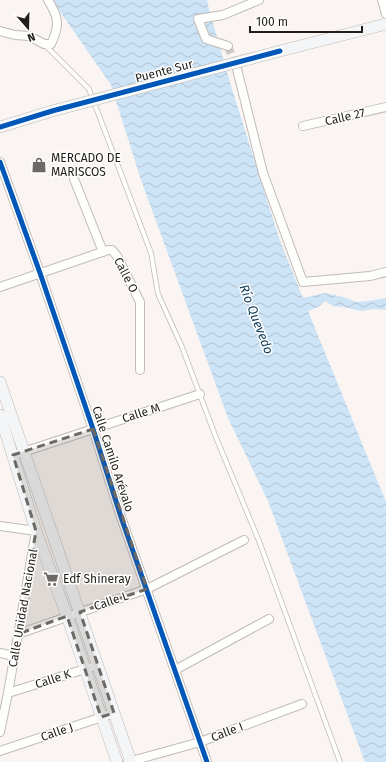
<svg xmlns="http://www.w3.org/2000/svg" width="386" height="762" viewBox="0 0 386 762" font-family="'Fira Sans',sans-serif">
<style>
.water{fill:url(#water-waves)}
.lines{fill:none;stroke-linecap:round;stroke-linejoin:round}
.minor-tunnel{stroke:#cfcac6;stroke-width:8;stroke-dasharray:8 4;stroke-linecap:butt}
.service-casing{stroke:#c0bbb7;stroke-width:5.5}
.minor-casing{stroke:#c0bbb7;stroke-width:10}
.secondary-casing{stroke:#c0bbb7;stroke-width:12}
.service{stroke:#fefefd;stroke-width:4}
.minor{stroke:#fefefd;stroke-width:8}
.secondary{stroke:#f3f5f6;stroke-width:11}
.secondary-bridge-casing{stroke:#c0bbb7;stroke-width:12;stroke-linecap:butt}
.secondary-bridge{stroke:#f3f5f6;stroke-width:11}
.cycleway-casing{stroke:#fff;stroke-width:8}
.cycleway{stroke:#0057b8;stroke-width:5}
.marked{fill:#6d6964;fill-opacity:0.2;stroke:#6d6964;stroke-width:3;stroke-dasharray:8 5;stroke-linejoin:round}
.labels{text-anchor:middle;stroke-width:3;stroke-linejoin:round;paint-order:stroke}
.street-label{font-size:12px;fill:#211d18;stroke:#fff}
.poi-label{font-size:12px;fill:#211d18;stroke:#fff;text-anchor:start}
.water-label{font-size:13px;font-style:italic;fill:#16415f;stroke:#fff}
</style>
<defs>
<pattern id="water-waves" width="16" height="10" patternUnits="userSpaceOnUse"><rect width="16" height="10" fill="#cde3f6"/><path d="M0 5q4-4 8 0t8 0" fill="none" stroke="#b0c2d2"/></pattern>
</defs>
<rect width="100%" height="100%" fill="#faf5f2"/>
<path class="water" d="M52,0H207L209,9L232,89L279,238L303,298L325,293L343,297L357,302L368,301L386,298V310L376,309L360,311L344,307L333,306L325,301L318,307L308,311L386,502V762H365L268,501L228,418L141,180L111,85Z"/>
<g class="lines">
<path class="minor-tunnel" d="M228,46L236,67"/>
<g class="service-casing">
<path id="service" d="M45,45L89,89L151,253L158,294L182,347L215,435L259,541L340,762"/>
</g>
<g class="minor-casing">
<path id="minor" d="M382,0L386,14
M0,31L15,35L29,36L44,44H51C60,25 59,18 48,0
M228,46L206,39L198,19L223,15L259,0
M237,69L263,173L303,282L370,276L386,272
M303,126L386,107
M0,162L40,273L93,429L121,517L207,762
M74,179L103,252
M0,287L108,250H112L117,256L140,302V370
M20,453L200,394
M0,526L36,531L8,693L0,732
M18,634L147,589L244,540
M0,653L14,656
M175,670L269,619
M8,693L98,665
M0,751L114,713
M128,762L200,742L302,704"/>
</g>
<g class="secondary-casing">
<path id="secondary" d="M280,51L386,24
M0,127L52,111
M0,382L131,762
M0,415L36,531L67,616L117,762"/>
</g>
<use href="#service" class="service"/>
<use href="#minor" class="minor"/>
<use href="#secondary" class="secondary"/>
<g class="secondary-bridge-casing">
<path id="secondary-bridge" d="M52,111L280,51"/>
</g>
<use href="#secondary-bridge" class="secondary-bridge"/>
<g class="cycleway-casing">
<path id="cycleway" d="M0,127L52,111L280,51
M0,162L40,273L93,429L121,517L207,762"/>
</g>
<use href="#cycleway" class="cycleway"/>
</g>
<path class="marked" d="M93,429L147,589L80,612L114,713L101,717L67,616L18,634L36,531L13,455Z"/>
<defs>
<g id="shop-bare" transform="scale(1.2)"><path d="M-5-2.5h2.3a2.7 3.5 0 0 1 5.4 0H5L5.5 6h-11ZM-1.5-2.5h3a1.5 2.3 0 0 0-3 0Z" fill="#6d6964" stroke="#fff" stroke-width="2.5" paint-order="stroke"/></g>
<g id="supermarket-bare" transform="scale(1.2)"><path d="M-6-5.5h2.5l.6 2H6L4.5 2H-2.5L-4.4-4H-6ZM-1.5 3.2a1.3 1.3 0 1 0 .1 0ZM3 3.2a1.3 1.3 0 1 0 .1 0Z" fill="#6d6964" stroke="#fff" stroke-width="2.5" paint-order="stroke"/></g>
</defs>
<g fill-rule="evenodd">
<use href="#shop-bare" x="39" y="165"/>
<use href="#supermarket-bare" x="51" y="579"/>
</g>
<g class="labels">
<g class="street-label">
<text transform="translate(164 71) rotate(-15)" y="4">Puente Sur</text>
<text transform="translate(345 117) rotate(-13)" y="4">Calle 27</text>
<text transform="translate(126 275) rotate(63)" y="4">Calle O</text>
<text transform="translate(141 413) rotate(-18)" y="4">Calle M</text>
<text transform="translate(113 459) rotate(72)" y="4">Calle Camilo Arévalo</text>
<text transform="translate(111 601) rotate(-19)" y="4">Calle L</text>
<text transform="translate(23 608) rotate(-80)" y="4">Calle Unidad Nacional</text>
<text transform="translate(53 679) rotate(-18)" y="4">Calle K</text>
<text transform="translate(57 732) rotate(-19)" y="4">Calle J</text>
<text transform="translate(227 732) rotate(-21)" y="4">Calle I</text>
</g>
<g class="poi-label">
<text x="51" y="162">MERCADO DE<tspan x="51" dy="14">MARISCOS</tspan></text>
<text x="63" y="583">Edf Shineray</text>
</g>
<g class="water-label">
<text transform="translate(257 319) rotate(69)" y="5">Río Quevedo</text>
</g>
</g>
<g transform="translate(28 28) rotate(160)" stroke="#ffffff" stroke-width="3" paint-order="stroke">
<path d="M0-3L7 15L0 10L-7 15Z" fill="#211d18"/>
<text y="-6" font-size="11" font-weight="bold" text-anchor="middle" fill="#211d18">N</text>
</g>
<path d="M250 26v6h112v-6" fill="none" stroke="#211d18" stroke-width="2"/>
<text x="256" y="26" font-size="12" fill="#211d18" stroke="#ffffff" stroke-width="3" paint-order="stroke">100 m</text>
</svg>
